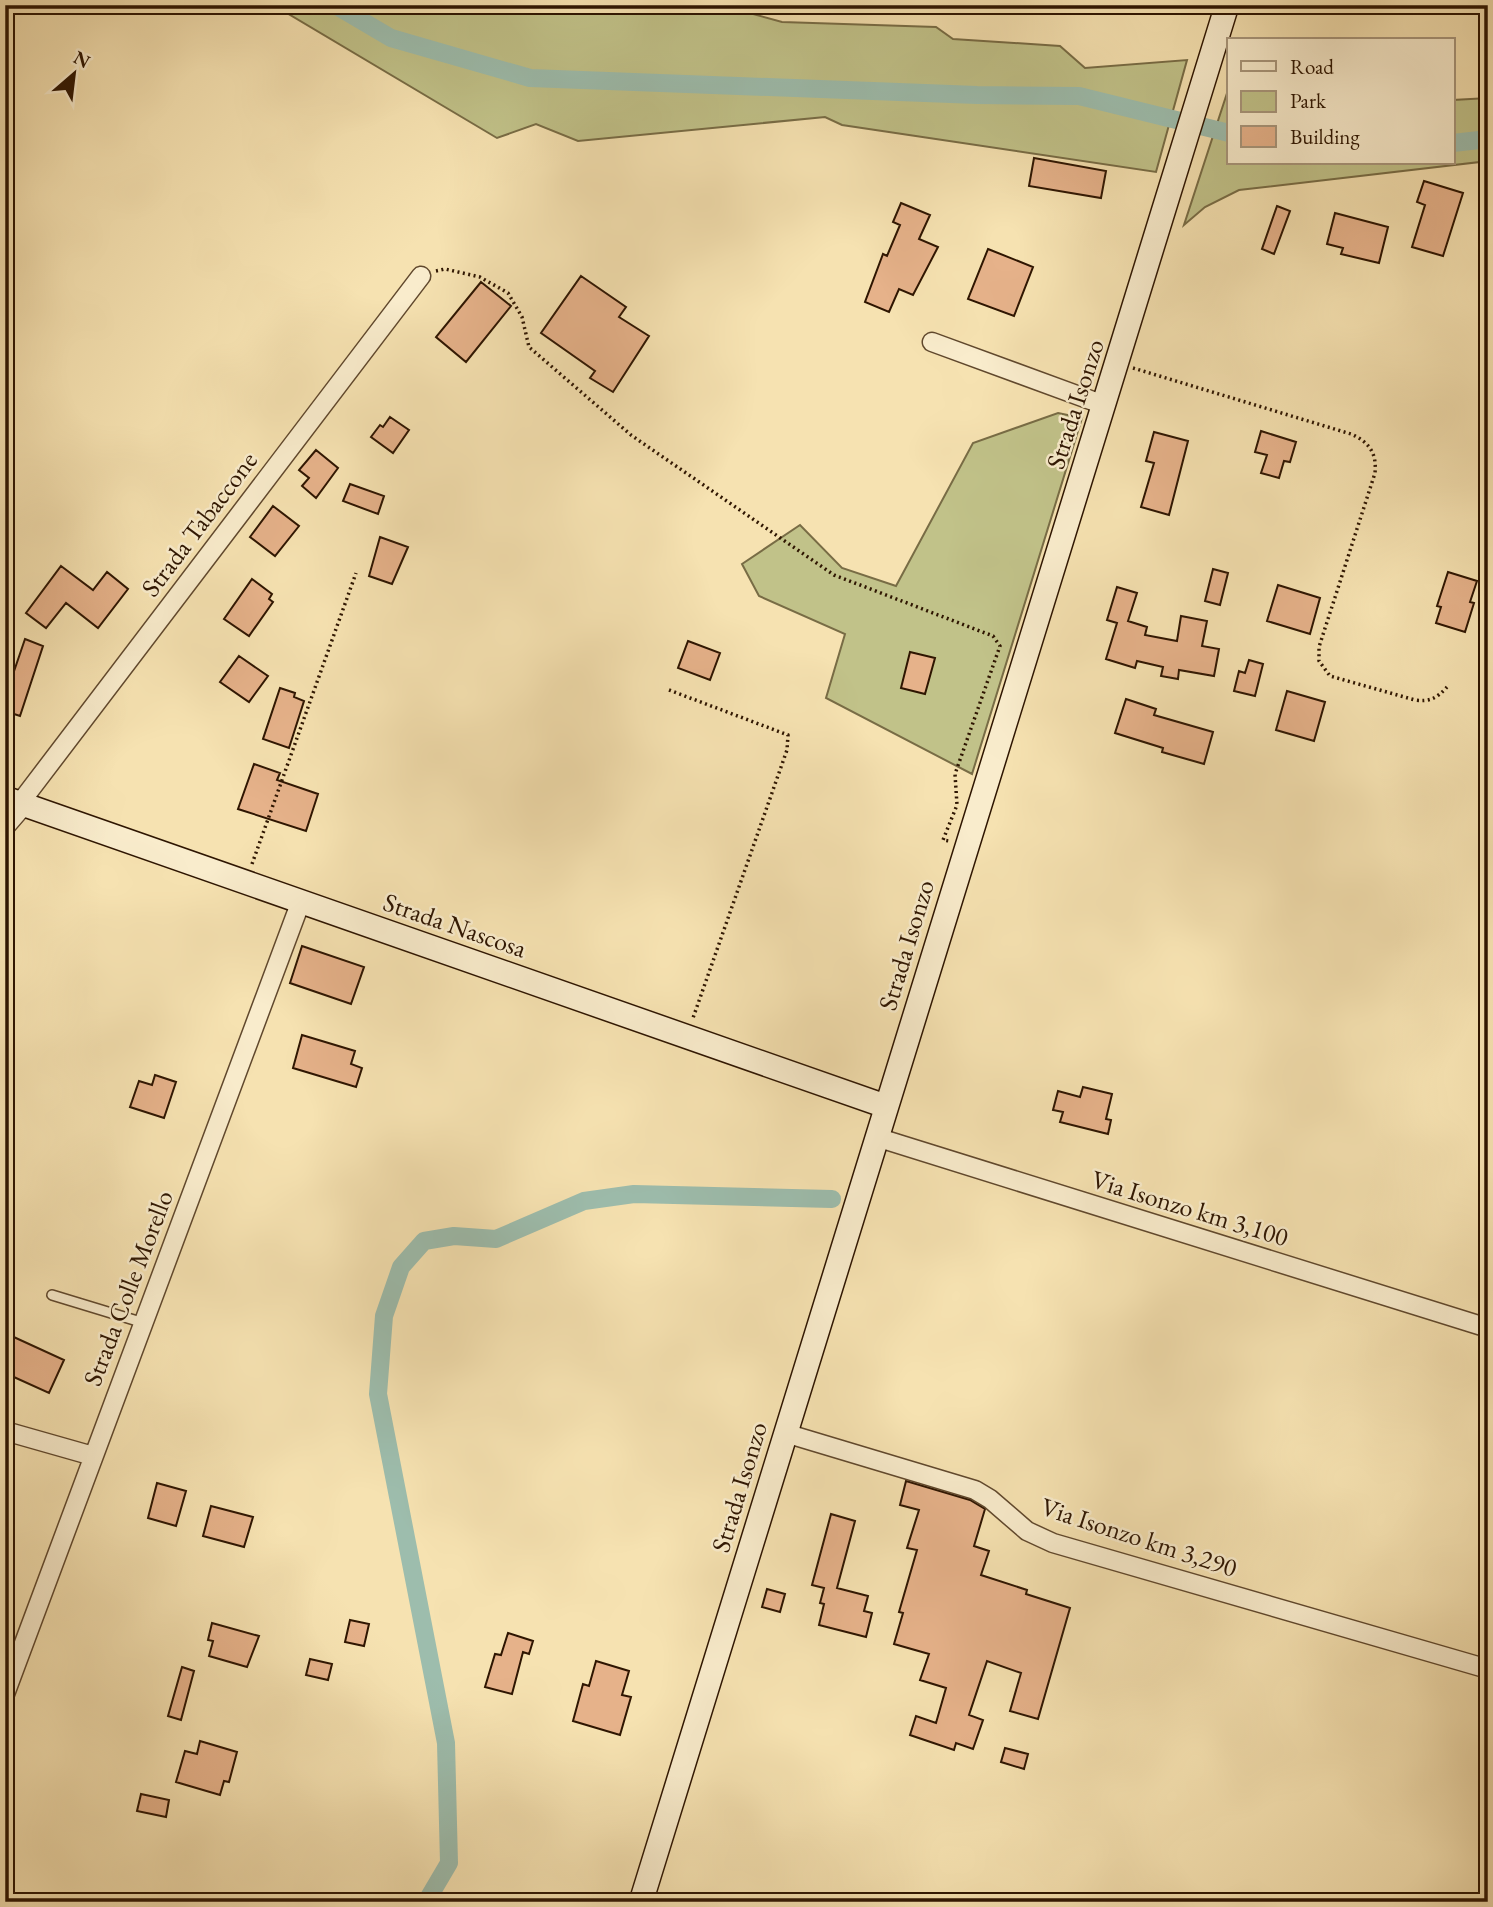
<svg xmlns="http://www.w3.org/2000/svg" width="1493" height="1907" viewBox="0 0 1493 1907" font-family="'EB Garamond',serif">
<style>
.green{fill:#c1c289;stroke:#786c45;stroke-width:2}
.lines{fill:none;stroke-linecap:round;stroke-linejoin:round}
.canal{stroke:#9dbdad;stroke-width:18}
.building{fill:#e6b28a;stroke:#2e1501;stroke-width:2}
.lane-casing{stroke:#60482d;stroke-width:12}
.street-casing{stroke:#60482d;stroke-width:21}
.secondary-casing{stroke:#2e1501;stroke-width:26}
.path{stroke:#2e1501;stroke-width:3.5;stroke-dasharray:2 3.5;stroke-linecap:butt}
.lane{stroke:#f9eccc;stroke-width:9}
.street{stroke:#f9eccc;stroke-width:18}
.secondary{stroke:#f9eccc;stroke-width:23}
.labels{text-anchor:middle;stroke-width:5;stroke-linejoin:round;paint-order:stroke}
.street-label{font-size:26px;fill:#2e1501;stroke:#f9eccc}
</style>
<rect width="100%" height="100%" fill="#f6e2b1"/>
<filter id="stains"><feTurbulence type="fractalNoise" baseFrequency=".00286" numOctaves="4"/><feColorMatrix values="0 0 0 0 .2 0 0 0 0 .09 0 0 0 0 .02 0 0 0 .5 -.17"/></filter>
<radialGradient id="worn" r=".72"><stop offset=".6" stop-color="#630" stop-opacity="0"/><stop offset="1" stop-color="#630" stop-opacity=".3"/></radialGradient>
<path class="green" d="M255,5H720L782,22L936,27L953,39L1060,46L1085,68L1187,60L1156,172L842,125L825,117L578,141L536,124L497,138L285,12Z
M1229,87V163H1453V100L1488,98V161L1239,190L1205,207L1184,225Z
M1058,413L1082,418L972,774L826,698L845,634L759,596L742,564L800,525L842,568L896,586L973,443Z"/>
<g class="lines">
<path class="canal" d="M335,5L391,38L530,78L977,95L1079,96L1229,133
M1453,143L1488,139
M426,1902L449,1863L446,1743L378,1394L384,1316L401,1267L424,1241L454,1236L496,1239L584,1201L634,1194L832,1199"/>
</g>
<path class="building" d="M1034,158L1106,171L1101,198L1029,186Z
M1424,181L1463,193L1443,256L1412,247L1425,205L1417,202Z
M901,203L930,215L919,239L938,247L913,295L899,289L889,312L865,302L883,254L887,256L900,225L893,222Z
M1277,206L1290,211L1274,254L1262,249Z
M1335,213L1388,227L1379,263L1341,254L1343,248L1327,244Z
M988,249L1033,267L1014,316L968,299Z
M581,276L626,307L619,317L649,336L613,392L590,378L595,371L541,333Z
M481,282L511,306L466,362L436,337Z
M390,417L409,430L393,453L371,437L380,425L383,427Z
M1261,431L1296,442L1290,462L1284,461L1279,478L1261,473L1267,455L1255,452Z
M1154,432L1188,441L1169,515L1141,507L1154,463L1146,461Z
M316,450L338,468L316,498L302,486L309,478L299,470Z
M350,484L384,496L378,514L343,501Z
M273,506L299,526L275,556L250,537Z
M380,537L408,547L392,584L369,576Z
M61,566L93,590L107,572L128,589L98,628L66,603L46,628L26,613Z
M1213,569L1228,573L1220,605L1205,601Z
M1448,572L1477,581L1470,602L1474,603L1465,632L1436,623L1441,607L1437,606Z
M252,579L272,594L269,599L273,602L249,636L224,619Z
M1278,585L1320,598L1310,634L1267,621Z
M1117,587L1137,593L1128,621L1147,627L1145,635L1177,641L1181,616L1207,621L1202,646L1219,649L1214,676L1179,670L1178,679L1161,676L1163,667L1137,661L1135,668L1106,659L1117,623L1107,620Z
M25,639L43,646L20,716L5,711V678L11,680Z
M688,641L720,653L710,680L678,668Z
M910,652L935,658L925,694L901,688Z
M239,656L268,676L249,702L220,682Z
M1249,660L1263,664L1255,696L1234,691L1239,671L1245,673Z
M280,688L295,693L294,697L304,701L289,748L263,739Z
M1287,691L1325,702L1314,741L1276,730Z
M1126,699L1156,709L1154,715L1213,732L1204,764L1162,752L1163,748L1115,733Z
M254,764L280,773L277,780L318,794L306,831L238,809Z
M302,946L364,967L351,1004L290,983Z
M302,1035L355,1051L351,1064L362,1068L356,1087L293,1068Z
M155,1075L176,1082L164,1118L130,1107L139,1081L152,1085Z
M1083,1087L1112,1094L1106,1119L1111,1120L1108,1134L1060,1122L1063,1112L1053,1110L1058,1091L1080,1097Z
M5,1333L64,1360L49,1393L5,1373Z
M906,1481L970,1500L985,1509L974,1546L989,1551L981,1575L1027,1590L1026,1594L1070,1608L1038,1719L1010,1711L1021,1673L987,1661L969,1715L983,1720L973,1749L956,1743L954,1750L910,1735L916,1716L936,1723L946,1688L920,1680L929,1654L894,1644L903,1613L899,1612L917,1550L907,1548L919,1510L900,1505Z
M157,1483L186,1491L176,1526L148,1518Z
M211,1506L253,1517L244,1547L203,1536Z
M831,1514L855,1521L837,1588L868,1596L864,1611L872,1613L866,1637L819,1625L824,1604L820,1603L824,1588L812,1585Z
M767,1589L785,1594L780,1612L762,1607Z
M350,1620L369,1624L364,1646L345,1642Z
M212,1623L259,1636L247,1667L209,1656L213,1641L208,1640Z
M508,1633L533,1641L529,1654L523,1652L512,1694L485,1687L495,1654L501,1655Z
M310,1659L332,1664L328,1680L306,1675Z
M596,1661L629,1671L622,1695L631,1697L620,1735L573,1721L583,1684L589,1686Z
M182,1667L194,1671L181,1720L168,1716Z
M200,1741L237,1752L229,1782L224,1781L220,1795L176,1782L185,1751L197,1754Z
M1005,1748L1028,1754L1024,1769L1001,1762Z
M141,1794L169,1800L166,1817L137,1811Z"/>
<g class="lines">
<g class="lane-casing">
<path id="lane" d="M52,1295L144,1323"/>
</g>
<g class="street-casing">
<path id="street" d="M932,342L1104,405
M20,803L421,276
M5,827L24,805
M876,1137L1488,1328
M5,1431L93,1456
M785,1433L975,1490L990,1499L1027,1531L1053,1543L1488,1669
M5,1694L301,901"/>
</g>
<g class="secondary-casing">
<path id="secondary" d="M5,798L885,1106
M641,1902L1227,5"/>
</g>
<path class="path" d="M436,271L445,269L480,277L508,293L522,317L529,347L631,435L834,575L993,636L1000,646L955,774L957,805L943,840L949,841
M1133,368L1351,434C1369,442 1377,453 1375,473L1319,647V661L1330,676L1415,700C1430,702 1437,698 1447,687
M669,690L788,735L787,750L693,1018
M252,864L356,573"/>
<use href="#lane" class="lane"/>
<use href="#street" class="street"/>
<use href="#secondary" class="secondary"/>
</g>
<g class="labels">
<g class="street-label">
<text transform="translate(1075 404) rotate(-72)" y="9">Strada Isonzo</text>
<text transform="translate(199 524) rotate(-53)" y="9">Strada Tabaccone</text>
<text transform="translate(455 925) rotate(19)" y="9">Strada Nascosa</text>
<text transform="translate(906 945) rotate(-73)" y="9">Strada Isonzo</text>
<text transform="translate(1190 1208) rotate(17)" y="9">Via Isonzo km 3,100</text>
<text transform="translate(128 1288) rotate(-69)" y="9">Strada Colle Morello</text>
<text transform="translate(739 1487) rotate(-73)" y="9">Strada Isonzo</text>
<text transform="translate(1139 1537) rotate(18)" y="9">Via Isonzo km 3,290</text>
</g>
</g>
<rect width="1493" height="1907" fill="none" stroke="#f6e2b1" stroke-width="28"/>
<rect x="7" y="7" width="1479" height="1893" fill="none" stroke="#2e1501" stroke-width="3.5"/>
<rect x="14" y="14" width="1465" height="1879" fill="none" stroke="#2e1501" stroke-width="2"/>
<rect x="1227" y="38" width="228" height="126" fill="#f9eccc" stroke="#a8967b" stroke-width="2"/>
<rect x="1241" y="61" width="35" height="10" fill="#f9eccc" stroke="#a8967b" stroke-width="2"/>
<text x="1290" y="74" font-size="21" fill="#2e1501">Road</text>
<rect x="1241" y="91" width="35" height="21" fill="#c1c289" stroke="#a8967b" stroke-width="2"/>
<text x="1290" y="108" font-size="21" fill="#2e1501">Park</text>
<rect x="1241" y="126" width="35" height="21" fill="#e6b28a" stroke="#a8967b" stroke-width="2"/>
<text x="1290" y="144" font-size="21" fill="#2e1501">Building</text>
<g transform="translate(74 74) rotate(28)" stroke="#f9eccc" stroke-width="5" paint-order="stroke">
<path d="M0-5L12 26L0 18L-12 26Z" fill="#2e1501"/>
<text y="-10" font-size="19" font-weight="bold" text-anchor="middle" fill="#2e1501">N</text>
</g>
<rect width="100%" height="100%" filter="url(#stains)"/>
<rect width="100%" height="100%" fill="url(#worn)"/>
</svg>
